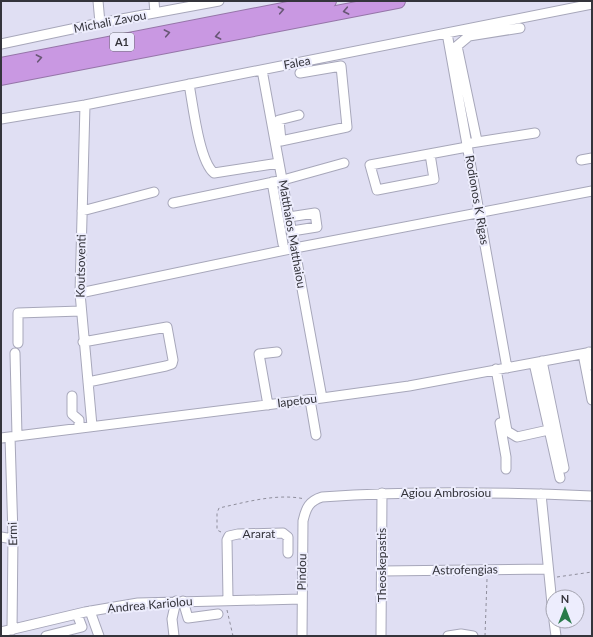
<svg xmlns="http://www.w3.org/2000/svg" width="593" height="637" viewBox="0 0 593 637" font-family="Lato,sans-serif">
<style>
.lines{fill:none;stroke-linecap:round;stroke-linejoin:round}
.minor-casing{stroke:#a7a7ba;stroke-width:11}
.highway-casing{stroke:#9575a8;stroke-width:16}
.path{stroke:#8f8e9c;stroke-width:1;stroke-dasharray:3 3;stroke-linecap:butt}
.minor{stroke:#fff;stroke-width:9}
.highway{stroke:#c998e2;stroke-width:14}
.oneway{stroke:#685775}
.labels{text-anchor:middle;stroke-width:4;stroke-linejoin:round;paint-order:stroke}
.shield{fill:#ededfd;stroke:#6c6c75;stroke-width:1}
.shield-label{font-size:11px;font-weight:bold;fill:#34343b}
.street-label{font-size:12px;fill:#34343b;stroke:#ededfd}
</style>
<rect width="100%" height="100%" fill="#e0dff3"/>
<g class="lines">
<g class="minor-casing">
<path id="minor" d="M98,1L100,23
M154,1L155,13
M447,33L507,368
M1,44L100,23L219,1
M262,70L322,398
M189,84C193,105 199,161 214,173L279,163
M85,105L80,293L92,426
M1,119L85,105L592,4
M281,141L347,127L341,66L300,73
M477,141L457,46L469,36L520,28
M277,142L281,141L279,120L299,115
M471,143L535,133
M430,154L434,179L377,190L370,165L467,147
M581,160L592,158
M272,182L283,244
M173,203L283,180L344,163
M82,211L154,192
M289,217L315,213L317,227L292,231
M80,293L295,248L592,191
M83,342L167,327L173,360L172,364L166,366L88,382
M18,343V313L81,311
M589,352L592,365
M15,353L17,436
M583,354L592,400
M542,361L564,468
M534,363L560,478
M496,369L507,431L517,437L544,431
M72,396V414L79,420V428
M310,400L316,435
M268,405L259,354L277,352
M500,423L506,457V469
M10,437L13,536L12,630
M1,438L322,398L409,386L592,352
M541,494L553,614
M1,537L13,539
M382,571L548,569
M228,599L227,540L229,536L238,534L283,533L288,537V553
M183,601L188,618L218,614
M90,611L99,636
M554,621L556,636
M1,632L85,612L138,603L302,599
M46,636L82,627L77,614
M174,636L172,619L176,601
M302,636L303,521C306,508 309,501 322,497C412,491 502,492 592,496
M381,636L382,493
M448,636L461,634L473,636"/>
</g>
<g class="highway-casing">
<path id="highway" d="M1,65L329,1
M1,78L398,1"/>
</g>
<path class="path" d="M221,532L217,530V513L219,508C247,502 277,493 305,499
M557,577L592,572
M227,610L233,636
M485,636L487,579"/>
<use href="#minor" class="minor"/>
<use href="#highway" class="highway"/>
</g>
<defs><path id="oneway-chevron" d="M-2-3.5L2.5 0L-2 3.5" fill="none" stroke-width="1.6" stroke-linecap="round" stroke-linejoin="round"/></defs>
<g class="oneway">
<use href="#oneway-chevron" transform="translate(281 10) rotate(-11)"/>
<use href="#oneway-chevron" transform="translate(346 11) rotate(169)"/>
<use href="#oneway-chevron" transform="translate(167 33) rotate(-11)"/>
<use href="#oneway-chevron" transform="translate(218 36) rotate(169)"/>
<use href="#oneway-chevron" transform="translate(39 58) rotate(-11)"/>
</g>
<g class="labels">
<rect class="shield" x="110" y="33" width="24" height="18" rx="3"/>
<g class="shield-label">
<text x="122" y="46">A1</text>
</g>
<g class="street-label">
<text transform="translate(110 22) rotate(-11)" y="4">Michali Zavou</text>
<text transform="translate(297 63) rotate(-11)" y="4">Falea</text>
<text transform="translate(477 200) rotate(80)" y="4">Rodionos K Rigas</text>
<text transform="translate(292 234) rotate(80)" y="4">Matthaios Matthaiou</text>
<text transform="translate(81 266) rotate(-89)" y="4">Koutsoventi</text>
<text transform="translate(297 401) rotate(-7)" y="4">Iapetou</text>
<text x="446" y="497">Agiou Ambrosiou</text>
<text transform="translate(13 534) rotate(-91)" y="4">Ermi</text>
<text x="259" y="538">Ararat</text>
<text transform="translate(382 565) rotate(-90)" y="4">Theoskepastis</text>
<text transform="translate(465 570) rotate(-1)" y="4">Astrofengias</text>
<text transform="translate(302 572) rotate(-89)" y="4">Pindou</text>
<text transform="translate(150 605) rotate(-5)" y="4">Andrea Kariolou</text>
</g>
</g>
<rect width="593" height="637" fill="none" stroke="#34343b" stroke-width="4"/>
<g transform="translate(565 609)"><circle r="19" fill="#ededfd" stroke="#a3a3af"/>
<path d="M0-3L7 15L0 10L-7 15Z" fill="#297a4a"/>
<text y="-6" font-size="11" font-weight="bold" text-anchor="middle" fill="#34343b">N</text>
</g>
</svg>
